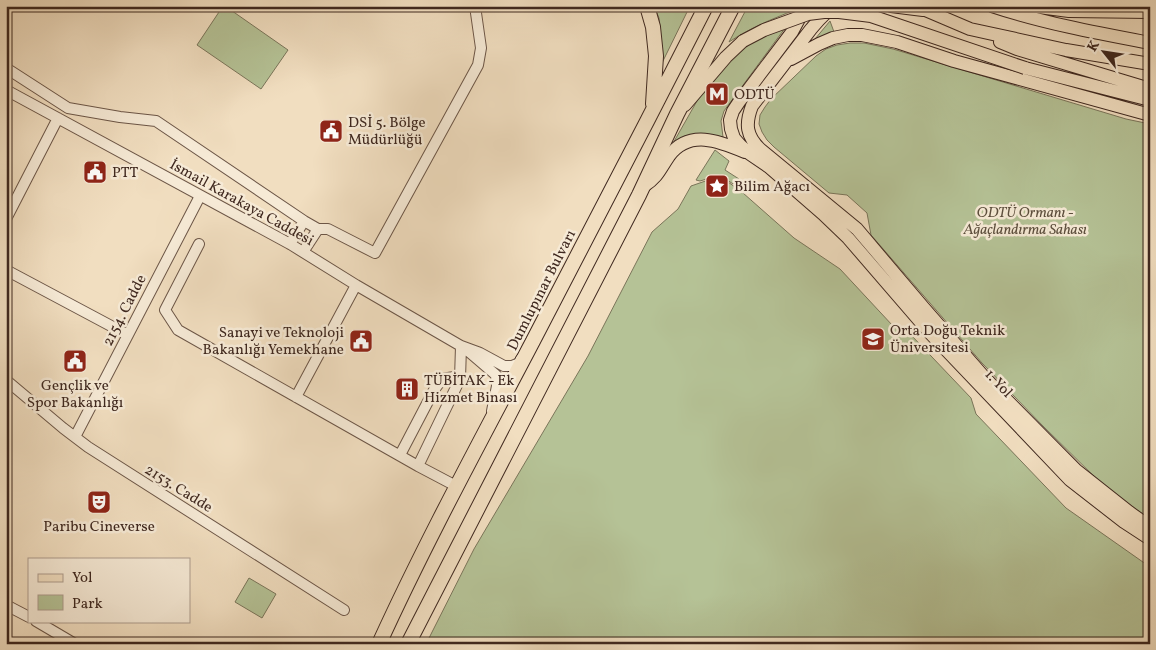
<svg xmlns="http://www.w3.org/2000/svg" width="1156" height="650" viewBox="0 0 1156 650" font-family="Vollkorn,serif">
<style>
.green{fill:#b5c296;stroke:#7a755a}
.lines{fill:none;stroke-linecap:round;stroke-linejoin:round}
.minor-casing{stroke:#6c5647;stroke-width:12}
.major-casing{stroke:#3f281f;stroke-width:14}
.highway-casing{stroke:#3f281f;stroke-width:16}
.minor{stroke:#f6ead6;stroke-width:10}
.major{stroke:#f1dec0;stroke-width:12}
.highway{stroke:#f1dec0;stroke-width:14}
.major-bridge-casing{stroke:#3f281f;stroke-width:14;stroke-linecap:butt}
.major-bridge{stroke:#f1dec0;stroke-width:12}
.labels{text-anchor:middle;stroke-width:5;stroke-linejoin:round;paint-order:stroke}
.poi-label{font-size:15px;fill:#3f281f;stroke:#f6ead6;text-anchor:start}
.street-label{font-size:15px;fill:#3f281f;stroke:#f6ead6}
.park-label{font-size:15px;font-style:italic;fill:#5c4e3d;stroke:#f6ead6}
</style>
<rect width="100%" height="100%" fill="#f1dec0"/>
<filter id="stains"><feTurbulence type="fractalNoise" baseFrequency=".004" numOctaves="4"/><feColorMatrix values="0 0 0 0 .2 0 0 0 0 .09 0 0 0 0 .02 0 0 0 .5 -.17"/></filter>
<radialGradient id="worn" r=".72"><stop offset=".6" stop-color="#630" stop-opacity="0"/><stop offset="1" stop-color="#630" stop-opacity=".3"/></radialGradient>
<path class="green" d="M223,6H225L288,50L261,89L197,45Z
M654,6H690L661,65V42L659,18Z
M748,6H797L795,10C772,19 750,28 729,42Z
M791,20L724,111L721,121L723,137L700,134L686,137L672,145L718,64L727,54Z
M830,21L834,32L815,39Z
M850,43H864L893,49L1126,119L1150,124V519L1109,491L1043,426L982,363L871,235L867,213L847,195L829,193L774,147L767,140L762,132L759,124L760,115L765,107L771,99L816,56L826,49L837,45Z
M715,150L729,161L725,170L739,179L733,184L720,175L700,181L696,180Z
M720,176L743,193L794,238L840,269L893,326L912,336L971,398L976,414L1066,508L1150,567V644H426L474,549L588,356L652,232L678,209L691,186Z
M249,578L276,594L262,618L235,602Z"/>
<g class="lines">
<g class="minor-casing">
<path id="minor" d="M6,68L68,108L120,117L156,121L304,221L318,229H328L375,253L478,65L481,48L475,6
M6,90L290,244L356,285L461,346L480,353L504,366H512L519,363L521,359
M6,219L58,118
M199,244L165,310L178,330L418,466L456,486
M290,244L304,221
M303,252L318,229
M6,270L128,335
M468,351L496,375L497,386L492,411
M6,380L63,428L88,447L344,610
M296,397L356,285
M75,437L200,196
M400,455L434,390L442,379L454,377L460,379L461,346
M418,466L460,379
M6,605L29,617
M36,621L75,644"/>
</g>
<g class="major-casing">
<path id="major" d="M806,6L792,32L739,102L733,111L730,120L731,129L734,138L740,145L750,154L769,167L823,214L848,238L930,333L1070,480L1124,522L1150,539
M891,6L923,10
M916,6L970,29L1066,50L1150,64
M992,6C1043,23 1097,33 1150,43
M1031,6L1069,11L1150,12
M833,8C824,13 817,22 811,29L752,106C745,124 746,136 761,150L857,229L923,307L985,378L1076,470L1129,512L1150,527
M1000,42L1017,49L1150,89
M791,59L819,44L833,38L848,35H862L897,42L954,61L1150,115
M1025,68L1150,100
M685,105L726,57L743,41
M644,186C658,177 660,169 669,156C689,129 719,141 745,152"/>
</g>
<g class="highway-casing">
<path id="highway" d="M647,6L653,27L656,56L653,104
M379,644C426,541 480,442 533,341C591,230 649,118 706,6
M408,644L639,195L677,114L733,6"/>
</g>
<use href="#minor" class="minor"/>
<use href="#major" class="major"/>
<use href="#highway" class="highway"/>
<g class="major-bridge-casing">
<path id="major-bridge" d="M743,41L764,30L808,14L824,12H839L871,16L1025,68"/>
</g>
<use href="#major-bridge" class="major-bridge"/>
</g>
<defs>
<g id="metro-square" transform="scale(1.25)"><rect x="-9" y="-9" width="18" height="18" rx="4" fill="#8f2418" stroke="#f6ead6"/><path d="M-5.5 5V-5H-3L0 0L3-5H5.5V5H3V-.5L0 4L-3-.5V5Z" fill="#fff"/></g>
<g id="civic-square" transform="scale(1.25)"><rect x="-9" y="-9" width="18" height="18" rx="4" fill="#8f2418" stroke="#f6ead6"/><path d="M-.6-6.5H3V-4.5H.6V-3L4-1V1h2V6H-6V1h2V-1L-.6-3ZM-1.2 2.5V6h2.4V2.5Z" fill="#fff"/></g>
<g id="sight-square" transform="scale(1.25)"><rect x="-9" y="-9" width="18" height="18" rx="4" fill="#8f2418" stroke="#f6ead6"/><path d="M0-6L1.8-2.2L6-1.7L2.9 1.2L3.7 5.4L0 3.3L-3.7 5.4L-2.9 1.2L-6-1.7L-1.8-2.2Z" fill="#fff"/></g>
<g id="university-square" transform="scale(1.25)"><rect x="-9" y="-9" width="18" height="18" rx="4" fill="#8f2418" stroke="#f6ead6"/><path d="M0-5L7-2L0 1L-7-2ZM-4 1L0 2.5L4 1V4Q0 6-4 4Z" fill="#fff"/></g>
<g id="building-square" transform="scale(1.25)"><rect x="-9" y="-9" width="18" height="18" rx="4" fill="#8f2418" stroke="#f6ead6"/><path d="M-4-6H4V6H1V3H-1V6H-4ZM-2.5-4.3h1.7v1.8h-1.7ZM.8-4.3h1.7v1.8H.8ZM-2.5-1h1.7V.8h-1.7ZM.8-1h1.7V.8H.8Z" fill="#fff"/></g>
<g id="theatre-square" transform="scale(1.25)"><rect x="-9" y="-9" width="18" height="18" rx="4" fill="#8f2418" stroke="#f6ead6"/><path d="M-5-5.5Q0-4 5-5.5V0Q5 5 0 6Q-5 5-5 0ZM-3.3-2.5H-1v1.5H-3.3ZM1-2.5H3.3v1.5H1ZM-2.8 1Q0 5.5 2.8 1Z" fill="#fff"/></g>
</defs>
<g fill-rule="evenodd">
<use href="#metro-square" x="717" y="94"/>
<use href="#civic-square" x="331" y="131"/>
<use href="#civic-square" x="95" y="172"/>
<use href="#sight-square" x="717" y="186"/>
<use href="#university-square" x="873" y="339"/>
<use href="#civic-square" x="361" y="341"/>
<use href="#civic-square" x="75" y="361"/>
<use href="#building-square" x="407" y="389"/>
<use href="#theatre-square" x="99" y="502"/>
</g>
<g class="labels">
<g class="poi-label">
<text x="734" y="99">ODTÜ</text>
<text x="348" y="127">DSİ 5. Bölge<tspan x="348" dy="17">Müdürlüğü</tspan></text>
<text x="112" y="177">PTT</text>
<text x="734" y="191">Bilim Ağacı</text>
<text x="890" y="335">Orta Doğu Teknik<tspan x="890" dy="17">Üniversitesi</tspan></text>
<text x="344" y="337" text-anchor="end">Sanayi ve Teknoloji<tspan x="344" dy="17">Bakanlığı Yemekhane</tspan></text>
<text x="424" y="385">TÜBİTAK - Ek<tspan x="424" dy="17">Hizmet Binası</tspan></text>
<text x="75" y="390" text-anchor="middle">Gençlik ve<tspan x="75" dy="17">Spor Bakanlığı</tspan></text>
<text x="99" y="531" text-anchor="middle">Paribu Cineverse</text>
</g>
<g class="street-label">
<text transform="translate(242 202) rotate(29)" y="5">İsmail Karakaya Caddesi</text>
<text transform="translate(541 290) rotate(-63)" y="5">Dumlupınar Bulvarı</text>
<text transform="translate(124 310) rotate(-63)" y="5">2154. Cadde</text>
<text transform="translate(999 383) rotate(46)" y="5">1. Yol</text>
<text transform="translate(179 488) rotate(32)" y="5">2153. Cadde</text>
</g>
<g class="park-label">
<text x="1025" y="217">ODTÜ Ormanı -<tspan x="1025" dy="17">Ağaçlandırma Sahası</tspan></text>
</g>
</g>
<rect width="1156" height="650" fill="none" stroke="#f1dec0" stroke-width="25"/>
<rect x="8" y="8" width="1141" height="635" fill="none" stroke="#3f281f" stroke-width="2.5"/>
<rect x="12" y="12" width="1131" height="625" fill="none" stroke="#3f281f"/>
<rect x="28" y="558" width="162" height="65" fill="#f6ead6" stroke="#ad9c8d"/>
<rect x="38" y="574" width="25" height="8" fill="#f1dec0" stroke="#ad9c8d"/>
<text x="72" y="582" font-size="15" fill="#3f281f">Yol</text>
<rect x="38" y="595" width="25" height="15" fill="#b5c296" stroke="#ad9c8d"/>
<text x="72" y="608" font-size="15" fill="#3f281f">Park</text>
<g transform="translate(1104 52) rotate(300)" stroke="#f6ead6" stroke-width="4" paint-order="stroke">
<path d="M0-4L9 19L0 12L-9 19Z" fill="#3f281f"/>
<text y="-8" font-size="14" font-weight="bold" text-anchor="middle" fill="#3f281f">K</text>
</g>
<rect width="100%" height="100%" filter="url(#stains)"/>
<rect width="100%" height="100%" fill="url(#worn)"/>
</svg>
